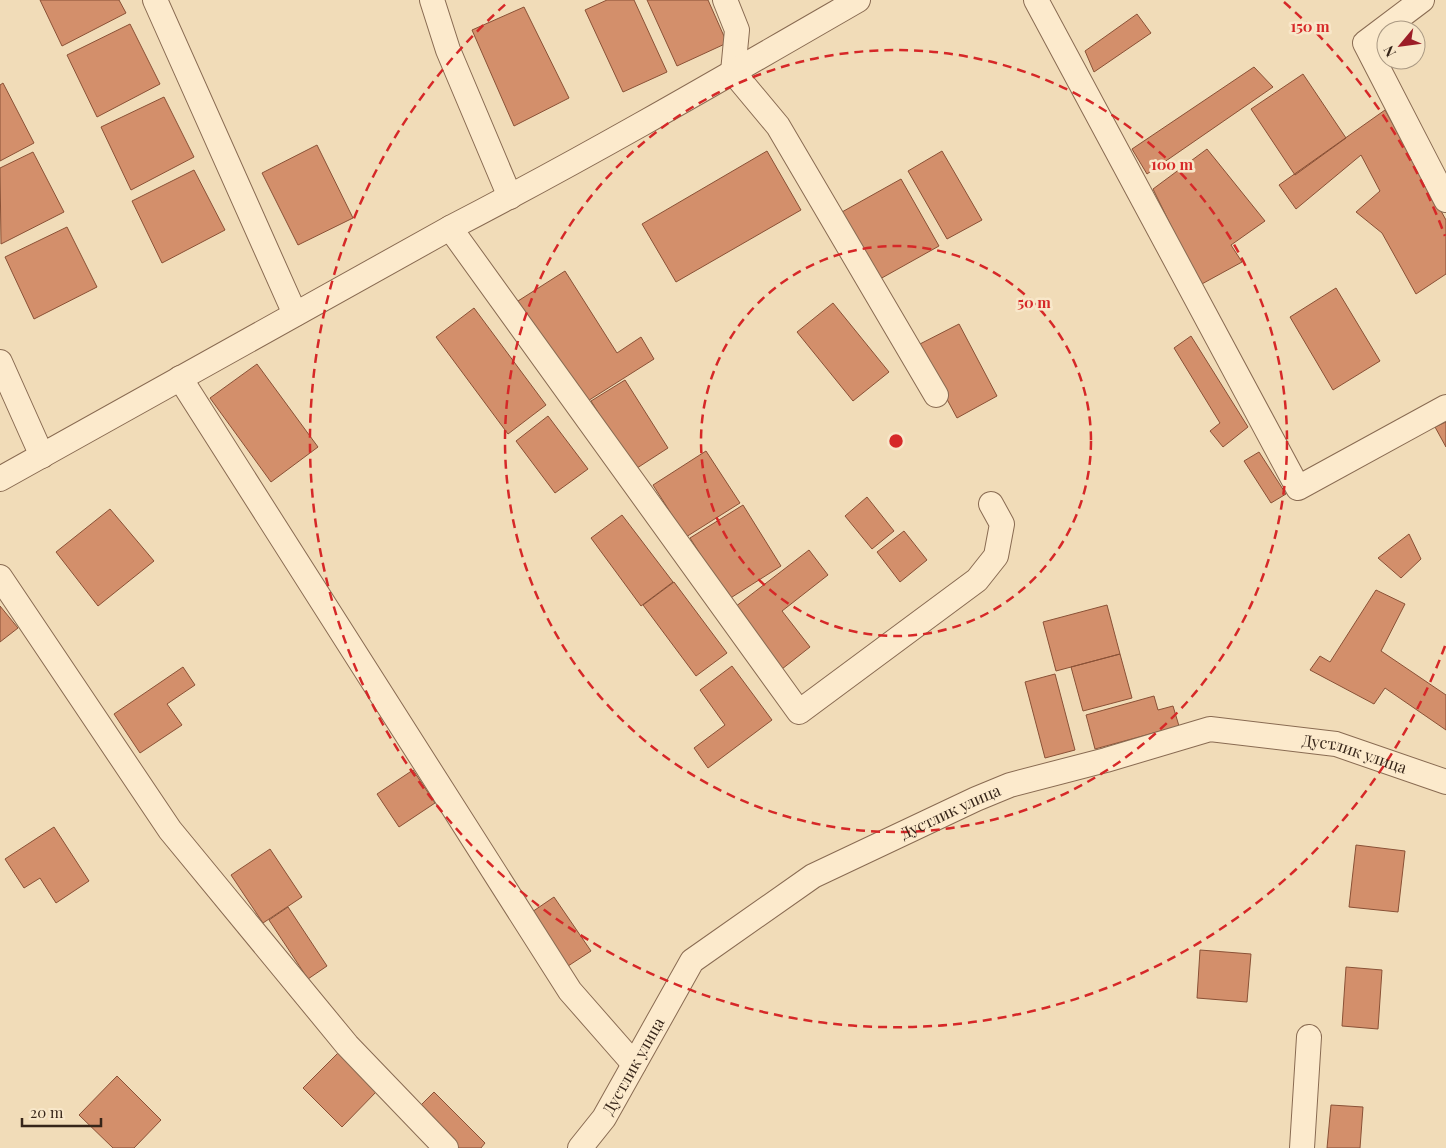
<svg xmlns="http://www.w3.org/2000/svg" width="1446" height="1148" viewBox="0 0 1446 1148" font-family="'Playfair Display',serif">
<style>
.building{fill:#d38f6b;stroke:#8a5136}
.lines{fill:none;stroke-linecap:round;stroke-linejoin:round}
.minor-casing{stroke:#896b52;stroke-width:26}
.minor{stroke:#fceacc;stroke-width:24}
.ring{fill:none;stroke:#d62828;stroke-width:2.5;stroke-dasharray:9 6}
.labels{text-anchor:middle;stroke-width:5;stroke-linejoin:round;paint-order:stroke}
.street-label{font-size:16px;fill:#362519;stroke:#f8e7c9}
.centre{fill:#d62828;stroke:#f8e7c9;stroke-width:2.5}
.ring-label{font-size:15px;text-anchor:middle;font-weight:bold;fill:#d62828;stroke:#f8e7c9;stroke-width:5;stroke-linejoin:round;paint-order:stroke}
</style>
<rect width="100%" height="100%" fill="#f1dcb8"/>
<path class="building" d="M40,0H119L126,13L62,46Z
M607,0H634L667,72L623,92L585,10Z
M647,0H708L727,43L677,66Z
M524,7L569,98L514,126L472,30Z
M1137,14L1151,33L1094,72L1085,51Z
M130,24L160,84L97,117L67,55Z
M1254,67L1273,87L1147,174L1132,149Z
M1303,74L1346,138L1295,175L1251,109Z
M3,83L34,143L0,161V85Z
M164,97L194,157L131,190L101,127Z
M1385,110L1446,220V274L1416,294L1382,233L1356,212L1380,191L1361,155L1296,209L1279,185Z
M317,145L353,218L298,245L262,173Z
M1207,149L1265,221L1231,245L1242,262L1200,285L1153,189Z
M767,151L801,210L676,282L642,224Z
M942,151L982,220L947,239L908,171Z
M33,152L64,212L1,244L0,168Z
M194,170L225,230L162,263L132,201Z
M901,179L939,246L880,279L842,212Z
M67,227L97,287L34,319L5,257Z
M565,271L617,353L641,337L654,359L583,404L518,301Z
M1336,288L1380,361L1333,390L1290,317Z
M833,303L889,372L853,401L797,332Z
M474,308L546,405L508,434L436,337Z
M959,324L997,396L957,418L918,345Z
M1191,336L1248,427L1223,447L1210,431L1220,423L1174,348Z
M257,364L318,447L271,482L210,398Z
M625,380L668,448L634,470L591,401Z
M548,416L588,469L555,493L516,441Z
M1446,422V447L1435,427Z
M706,451L740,503L686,537L653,485Z
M1259,452L1286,494L1271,503L1244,461Z
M867,497L894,531L872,549L845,516Z
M743,505L781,566L729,599L690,538Z
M110,509L154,561L98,606L56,552Z
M622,515L673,582L641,606L591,538Z
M904,531L927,560L900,582L877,552Z
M1409,534L1421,559L1401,578L1378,558Z
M809,550L828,575L782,611L810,647L782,669L735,607Z
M674,582L727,653L696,676L643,605Z
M1376,590L1405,604L1381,651L1446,695V730L1385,688L1374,704L1310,670L1320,656L1330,662Z
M1107,605L1120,654L1056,671L1043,622Z
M0,606L18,628L0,642Z
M1120,654L1132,698L1083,711L1071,667Z
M732,666L772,720L708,768L694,748L725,725L700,690Z
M183,667L195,685L167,704L182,725L140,753L114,714Z
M1055,674L1075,750L1045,758L1025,682Z
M1154,696L1158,710L1173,706L1179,726L1095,749L1086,715Z
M413,770L435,803L399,827L377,794Z
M54,827L89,881L56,903L40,878L24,888L5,859Z
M1356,845L1405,851L1398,912L1349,907Z
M270,849L302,897L263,923L231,875Z
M554,897L591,951L565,968L529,914Z
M288,907L327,966L308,979L269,920Z
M1200,950L1251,954L1247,1002L1197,998Z
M1346,967L1382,970L1378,1029L1342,1026Z
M338,1053L377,1091L342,1127L303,1088Z
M117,1076L161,1120L134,1148H113L79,1115Z
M434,1092L485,1143L481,1148H456L417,1109Z
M1331,1105L1363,1107L1360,1148H1327Z"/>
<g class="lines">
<g class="minor-casing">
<g id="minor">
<path d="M155,0L295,314"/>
<path d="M432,0L448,50L510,197"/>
<path d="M725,0L737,30L733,72L778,126L936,395"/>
<path d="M1036,0L1298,488L1446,407"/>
<path d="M1422,0L1365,43L1446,200"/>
<path d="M450,228L799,712L977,580L996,556L1002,524L991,504"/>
<path d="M0,362L42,456"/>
<path d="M180,378L570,991L634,1064"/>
<path d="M0,479L450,228C589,156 723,78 858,0"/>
<path d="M0,577L170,830L347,1045L446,1148"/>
<path id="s1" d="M580,1148L604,1118L692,961L813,876L976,799L1010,785L1106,760L1210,729L1336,744L1446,782"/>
<path d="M1302,1148L1309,1037"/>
</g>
</g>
<use href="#minor" class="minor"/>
</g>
<g class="ring">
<circle cx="896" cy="441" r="195"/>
<circle cx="896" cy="441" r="391"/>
<path d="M1445 646A586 586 0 1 1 508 2M1284 2A586 586 0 0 1 1445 236"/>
</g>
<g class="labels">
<g class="street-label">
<text dy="6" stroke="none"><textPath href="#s1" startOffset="938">Дустлик улица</textPath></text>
<text dy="6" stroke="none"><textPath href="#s1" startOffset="518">Дустлик улица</textPath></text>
<text dy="6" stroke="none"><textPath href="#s1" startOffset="98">Дустлик улица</textPath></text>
</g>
</g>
<circle cx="896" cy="441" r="8" class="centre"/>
<g class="ring-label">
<text x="1310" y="32">150 m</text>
<text x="1172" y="170">100 m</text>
<text x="1034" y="308">50 m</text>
</g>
<g transform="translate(1401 45) rotate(241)"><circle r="24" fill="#f8e7c9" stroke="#aa9983"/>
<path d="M0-4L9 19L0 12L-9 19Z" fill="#9c1d27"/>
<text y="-8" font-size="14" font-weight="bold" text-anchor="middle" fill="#362519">N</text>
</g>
<path d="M22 1118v8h79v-8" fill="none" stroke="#362519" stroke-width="2.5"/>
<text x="30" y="1118" font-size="15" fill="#362519" stroke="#f8e7c9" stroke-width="4" paint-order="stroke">20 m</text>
</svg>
